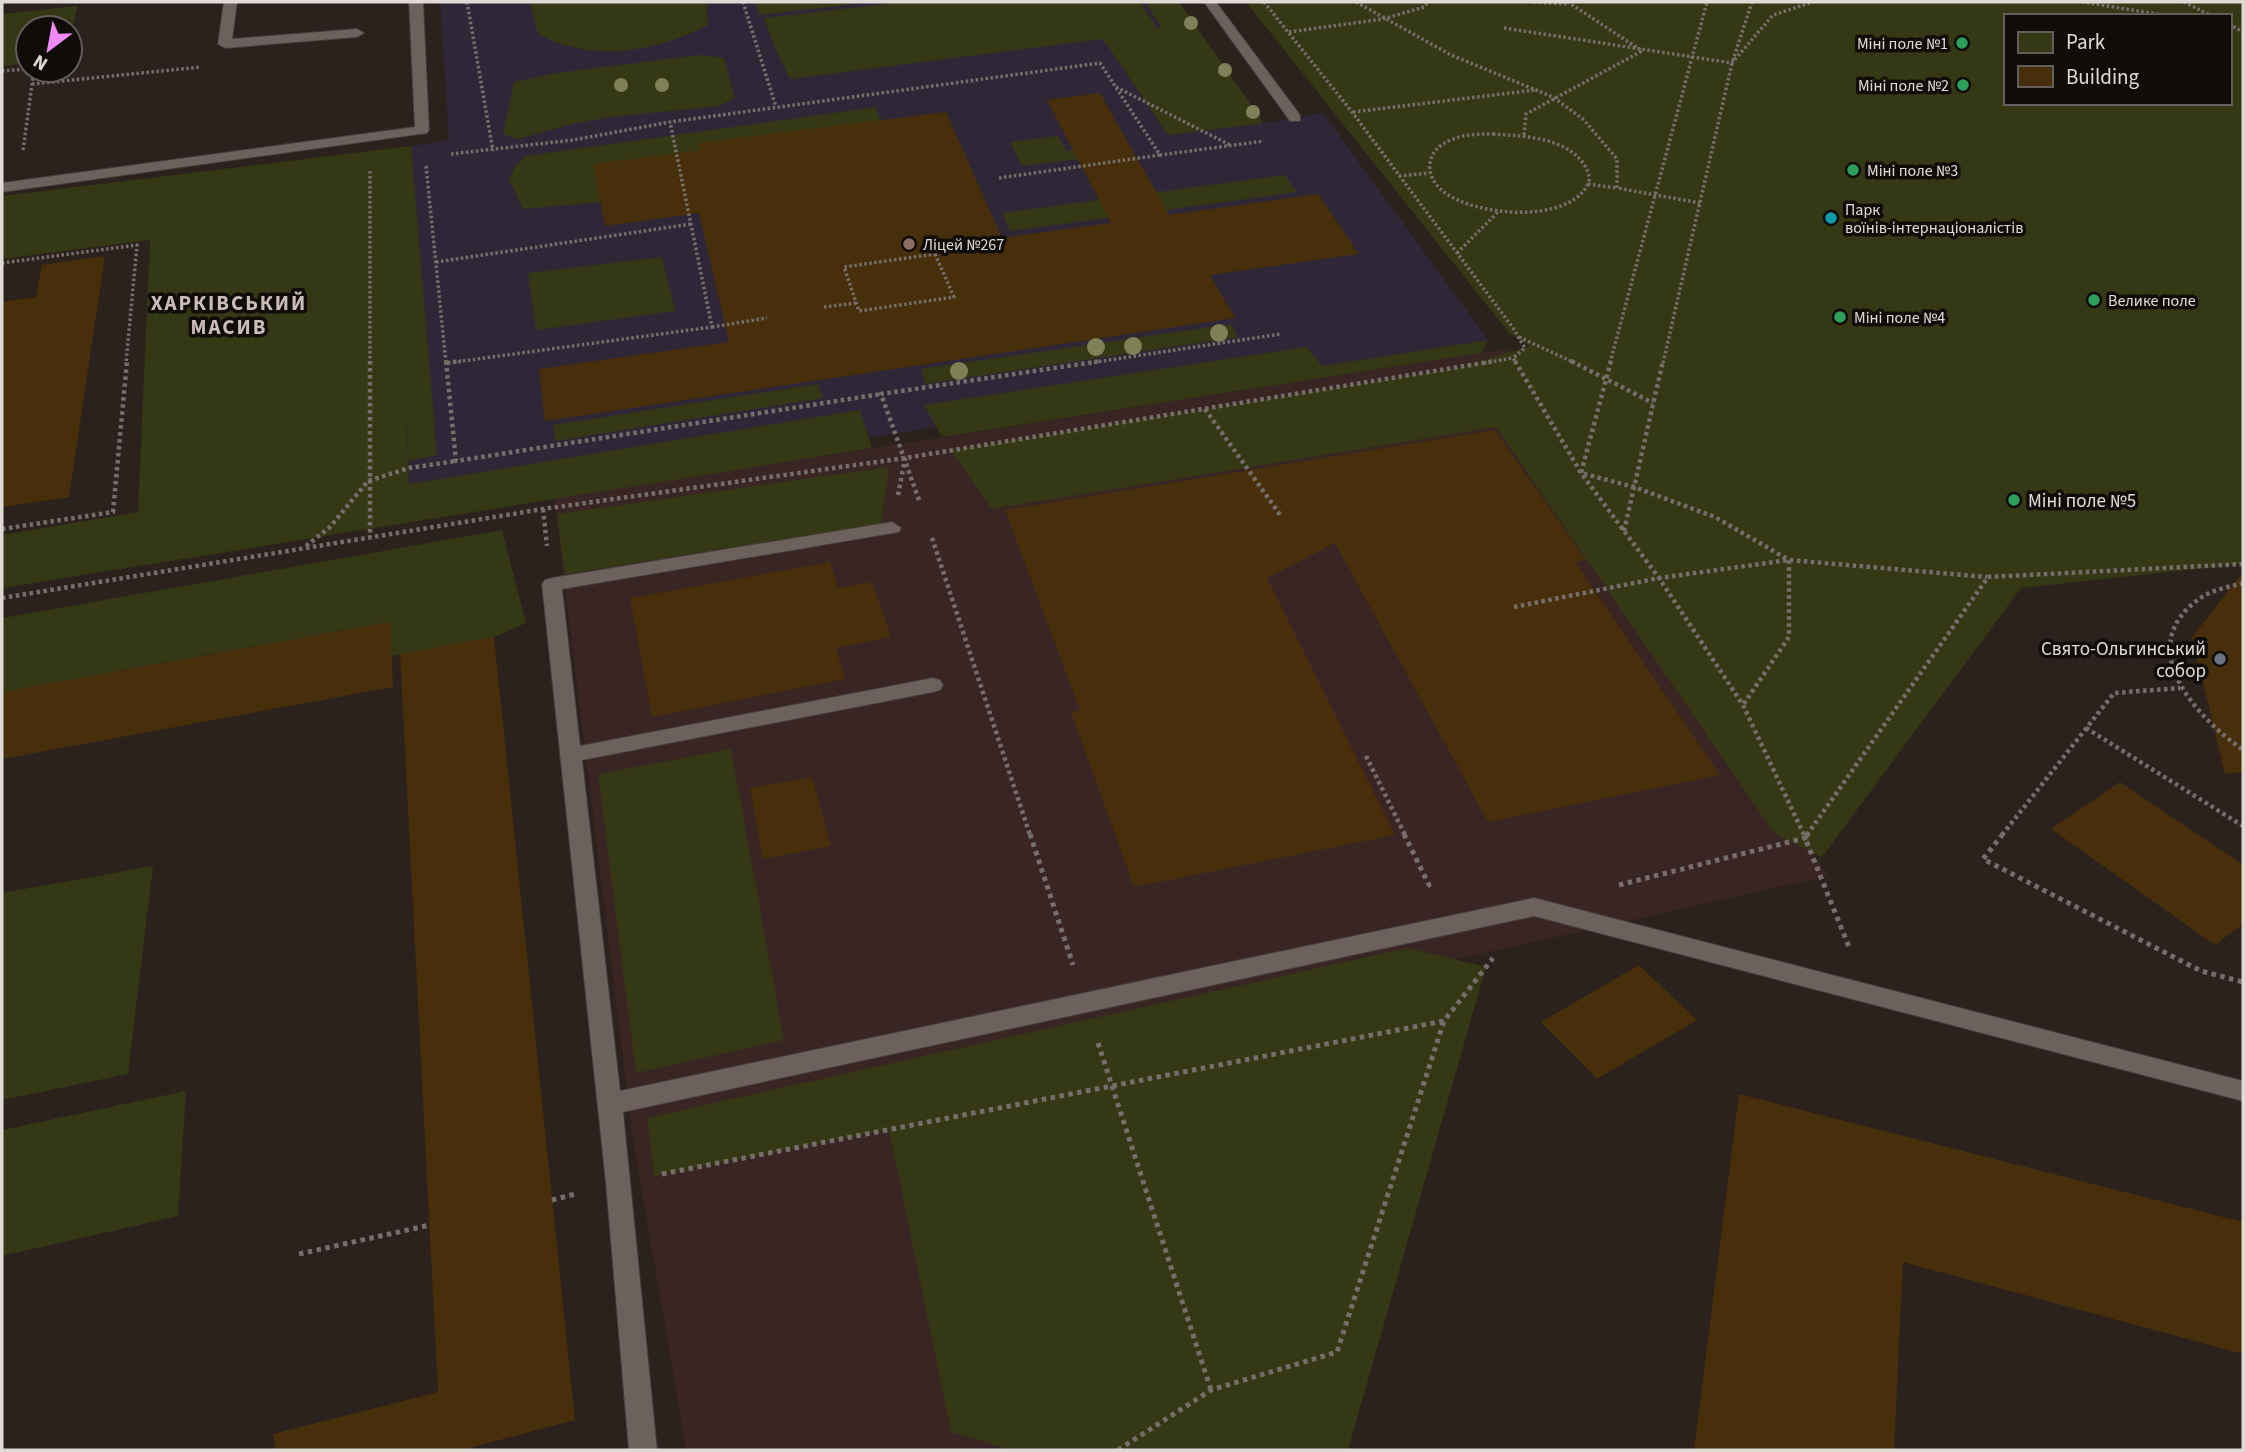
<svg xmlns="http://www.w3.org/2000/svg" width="2245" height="1452" viewBox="0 0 2245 1452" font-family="'Source Sans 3',sans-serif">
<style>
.education{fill:#2f2737}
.medical{fill:#392524}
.green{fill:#353815;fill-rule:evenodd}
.building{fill:#462f0a}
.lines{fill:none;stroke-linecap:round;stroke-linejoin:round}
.lane-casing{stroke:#443d39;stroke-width:2}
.path-far2{stroke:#766e6a;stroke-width:3.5;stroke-dasharray:2.5 2.5;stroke-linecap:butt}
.path-far1{stroke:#766e6a;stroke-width:4.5;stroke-dasharray:3.5 3.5;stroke-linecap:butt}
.path{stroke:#766e6a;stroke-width:5;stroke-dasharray:4.5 4.5;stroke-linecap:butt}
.lane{fill:#6d615d;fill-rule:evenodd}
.tree{fill:#808058}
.leisure-dot{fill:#2e9e5b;stroke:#100c0a;stroke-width:2.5}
.culture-dot{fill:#0f9aa8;stroke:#100c0a;stroke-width:2.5}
.education-dot{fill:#8d6e63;stroke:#100c0a;stroke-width:2.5}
.worship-dot{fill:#6b7280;stroke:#100c0a;stroke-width:2.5}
.labels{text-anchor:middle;stroke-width:7;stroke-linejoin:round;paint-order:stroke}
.far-poi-label{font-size:16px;fill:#e0dad7;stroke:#100c0a;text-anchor:start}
.poi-label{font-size:19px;fill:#e0dad7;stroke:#100c0a;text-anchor:start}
.far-district-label{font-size:21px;font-weight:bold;letter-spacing:2px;fill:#cabcb7;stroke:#100c0a}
</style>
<rect width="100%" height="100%" fill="#2b211d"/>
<path class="education" d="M440,2H1145L1162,27L1255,125L1323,113L1488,340L410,510L394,149L449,140Z"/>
<path class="medical" d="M1506,349L1828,876L990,1064L1134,1450H686L632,1132L554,498Z"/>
<path class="green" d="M530,2H707L708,25C656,52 592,63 538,34Z
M755,2H871L759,15Z
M903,2H1140L1157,28L1161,27L1145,2H1179L1264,123L1168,135L1103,39L790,79L774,46L764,18Z
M1246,2H2243V564L2021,588L1822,857L1774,833L1496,427L992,509L951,450L1456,368L1530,346L1509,333ZM2005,16H2229V103H2005Z
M78,6L70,36V28H28V63L2,66V14Z
M700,55L724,58L735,98L719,106L610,117L572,124L518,139L503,134L514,82L556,73Z
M876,107L880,120L712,192L523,209L509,179L516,165L525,156Z
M1058,136L1066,151L1125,144L1130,153L1022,166L1010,142Z
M411,146L437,455L409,461L405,387L409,484L860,410L872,448L2,588V535L138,512L150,240L2,259V196Z
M1285,175L1297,192L1010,231L1002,213Z
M662,257L675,311L536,330L528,273Z
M1231,324L1238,337L925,384L921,369Z
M1488,340L1481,353L942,437L924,405L1307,347L1322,366Z
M818,384L823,398L555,441L553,425Z
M889,467L881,524L565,574L557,514Z
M502,530L526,623L494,637L391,656L389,622L2,692V618Z
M731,749L784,1040L636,1073L598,774Z
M153,866L128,1074L2,1100V893Z
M1408,948L1486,967L1348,1450H1011L951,1432L889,1130L654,1176L647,1118Z
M186,1091L178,1216L2,1256V1130Z"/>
<path class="building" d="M1100,93L1169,215L1318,194L1359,254L1210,275L1235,318L545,421L539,369L729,342L699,213L605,226L593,164L701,150L699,143L946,112L1002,238L1111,223L1047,100Z
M105,256L69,497L2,507V302L36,297L42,265Z
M1495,430L1586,560L1575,562L1720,775L1488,822L1335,543L1267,578L1395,835L1134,887L1071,712L1080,710L1005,510Z
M830,562L838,588L872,582L891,637L836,648L845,679L652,717L630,598Z
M2243,572V772L2225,774L2192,637Z
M390,622L393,687L2,759V692Z
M494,637L575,1420L462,1450H276L273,1434L438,1392L400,654Z
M812,777L831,846L763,859L750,788Z
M2120,782L2243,865V924L2215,945L2051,829Z
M1639,965L1697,1020L1597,1079L1541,1022Z
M1739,1094L2243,1222V1354L1903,1262L1894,1450H1694Z"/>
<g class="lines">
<g class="lane-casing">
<path id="lane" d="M224,2H237L232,39L357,29L364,33L357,37L225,48L218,44Z
M409,2H423L429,130L427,133L2,192V183L415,127Z
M1204,2H1216L1300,115V121H1290Z
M892,522L901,528L899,532L562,589L580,746L933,678L940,680L943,685L940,690L933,692L582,760L620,1091L1534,898L2243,1081V1101L1534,916L623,1112L657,1450H629L606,1183L542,584L545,580L552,578Z"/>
</g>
<path class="path-far2" d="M467,2L493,151
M743,2L776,107
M1264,2L1352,112L1513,328L1525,348L1513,358L1516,363
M1356,2L1451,55L1553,97L1584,120L1617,159V188L1700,203
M1534,2L1568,4
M2082,2L2170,16
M2184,2L2212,16
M2229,24L2243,32
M1504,28L1732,63L1773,15L1813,2
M1289,32L1383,19L1424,7L1428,2
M2,71L28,69
M32,84L200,67
M1116,87L1230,145
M1353,112L1535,90
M1493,134C1523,136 1567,137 1585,166C1589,174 1591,178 1587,186C1565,224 1475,216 1444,192C1423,176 1425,150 1451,140C1464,134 1479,134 1493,134Z
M1524,135L1526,114L1642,51L1568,2
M23,150L34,70
M451,154L573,140L670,122L1100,63L1160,155L1264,141
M426,166L446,363
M370,171V363
M1399,176L1428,173
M999,178L1160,155
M1588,184L1617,188
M1457,253L1499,211
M935,254L954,297L859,311L844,267Z
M436,262L691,224
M2,263L137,245L126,363
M824,307L856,303
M712,327L767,318
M1519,337L1575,363
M448,363L712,327L670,122
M1089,363L1281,334
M1484,363L1513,358
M1610,363L1707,2
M1663,363L1732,63L1752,2"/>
<path class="path-far1" d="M370,361V537
M446,361L456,461L881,394
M1515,361L1581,473L1634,487L1715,517L1789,560V637L1743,705
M1571,361L1653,403
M1611,361L1581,473L1659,578L1743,705L1804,835
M446,363L461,361
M1205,409L1281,516
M898,495L905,459
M919,500L881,394L1101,361
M543,509L547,546
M2,529L113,512L127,361
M1624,531L1663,361
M932,538L1030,835
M306,546L330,527L368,481L409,468L456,461
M2243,583C2230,587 2214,589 2202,597C2130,645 2195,716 2243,750
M2,598L543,509L905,458L1495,361
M1514,607L1659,578L1789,560L1987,577
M2086,728L2243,826
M1366,756L1405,835
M1807,835L1988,577L2243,564
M2002,835L2114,693L2180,688"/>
<path class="path" d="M1030,834L1073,965
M1404,834L1429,885L1426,886
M1808,834L1805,838L1849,947
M2003,834L1983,859L2201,971L2243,982
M1619,885L1805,838L1803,834
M1098,1043L1211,1390
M662,1174L1444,1021
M552,1200L575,1194
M299,1254L430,1225
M1118,1450L1211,1390L1337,1352L1444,1021L1493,958"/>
<use href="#lane" class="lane"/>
</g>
<g class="tree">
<circle cx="1191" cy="23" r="7"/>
<circle cx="1225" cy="70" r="7"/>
<circle cx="621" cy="85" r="7"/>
<circle cx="662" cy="85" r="7"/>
<circle cx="1253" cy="112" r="7"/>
<circle cx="1219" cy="333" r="9"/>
<circle cx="1133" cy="346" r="9"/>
<circle cx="1096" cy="347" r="9"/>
<circle cx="959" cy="371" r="9"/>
</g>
<g class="leisure-dot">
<circle cx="1962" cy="43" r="7"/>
<circle cx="1963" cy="85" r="7"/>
<circle cx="1853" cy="170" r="7"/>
<circle cx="2094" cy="300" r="7"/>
<circle cx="1840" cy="317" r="7"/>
<circle cx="2014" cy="500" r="7"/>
</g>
<circle class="culture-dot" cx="1831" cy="218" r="7"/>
<circle class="education-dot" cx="909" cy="244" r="7"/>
<circle class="worship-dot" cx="2220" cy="659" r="7"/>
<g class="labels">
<g class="far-poi-label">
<text x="1948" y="49" text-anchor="end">Міні поле №1</text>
<text x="1949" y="91" text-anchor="end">Міні поле №2</text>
<text x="1867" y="176">Міні поле №3</text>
<text x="1845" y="215">Парк<tspan x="1845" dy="18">воїнів-інтернаціоналістів</tspan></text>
<text x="923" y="250">Ліцей №267</text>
<text x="2108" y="306">Велике поле</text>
<text x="1854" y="323">Міні поле №4</text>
</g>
<g class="poi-label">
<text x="2028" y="507">Міні поле №5</text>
<text x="2206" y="655" text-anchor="end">Свято-Ольгинський<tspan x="2206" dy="22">собор</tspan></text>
</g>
<g class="far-district-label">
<text x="229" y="310">ХАРКІВСЬКИЙ<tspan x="229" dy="24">МАСИВ</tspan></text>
</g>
</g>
<rect width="2245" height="1452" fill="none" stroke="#e0dad7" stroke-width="7"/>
<rect x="2004" y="14" width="228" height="91" fill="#100c0a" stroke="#635e5c" stroke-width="2"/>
<rect x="2018" y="32" width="35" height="21" fill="#353815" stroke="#635e5c" stroke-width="2"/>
<text x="2066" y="49" font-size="21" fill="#e0dad7">Park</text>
<rect x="2018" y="66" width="35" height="21" fill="#462f0a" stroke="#635e5c" stroke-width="2"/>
<text x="2066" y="84" font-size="21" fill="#e0dad7">Building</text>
<g transform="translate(49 49) rotate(212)"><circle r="33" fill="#100c0a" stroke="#635e5c" stroke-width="2"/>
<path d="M0-5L12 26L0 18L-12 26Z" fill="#f08bf5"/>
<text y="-10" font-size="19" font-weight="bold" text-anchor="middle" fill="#e0dad7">N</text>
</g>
</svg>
